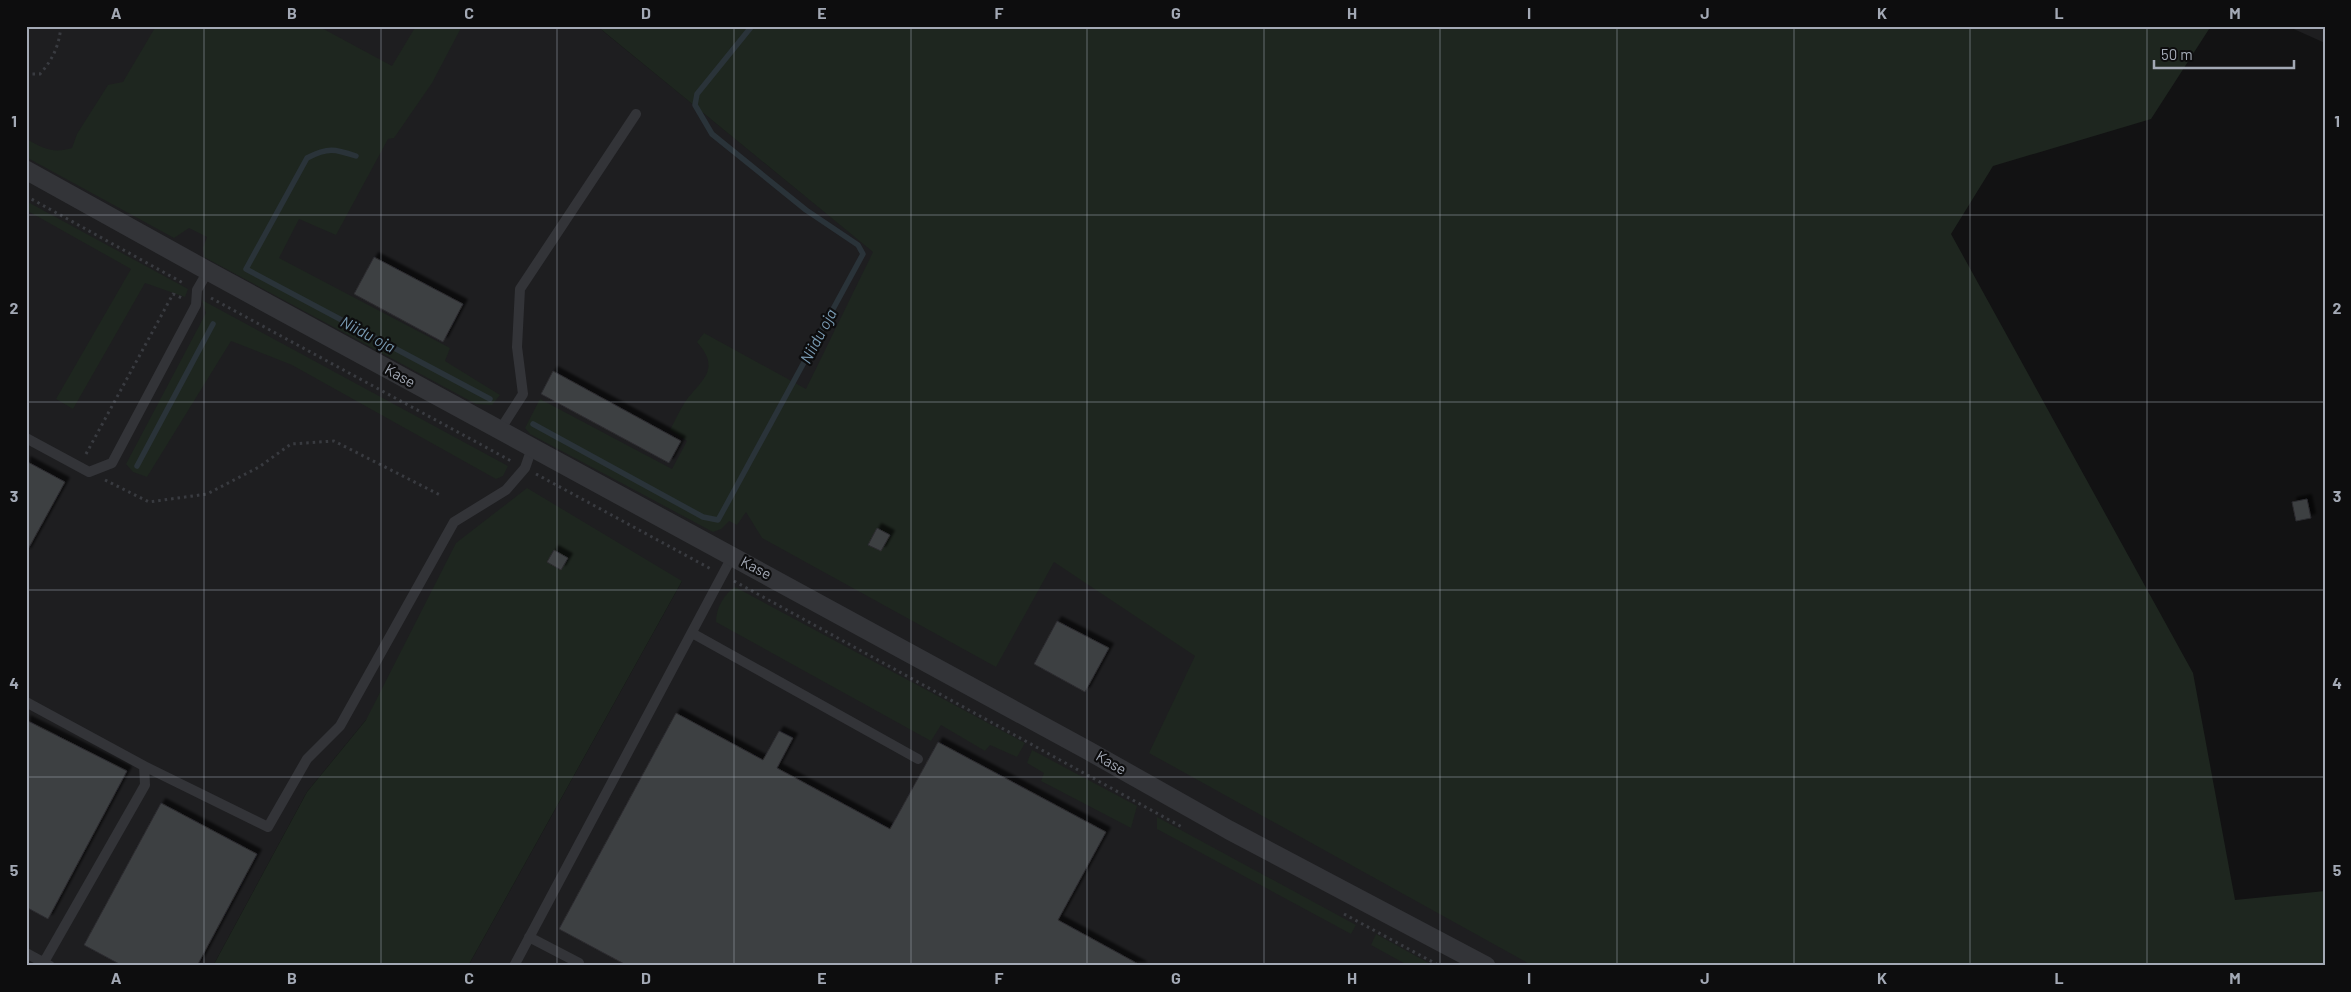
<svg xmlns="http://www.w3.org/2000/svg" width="2351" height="992" viewBox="0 0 2351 992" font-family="Barlow,sans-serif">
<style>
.built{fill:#1e1e20}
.green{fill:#1e261f}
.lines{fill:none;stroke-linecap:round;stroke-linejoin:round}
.stream{stroke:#2a3339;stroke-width:5.5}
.building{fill:#3e3f43;stroke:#2c2c2f;filter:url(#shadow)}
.path{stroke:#393b40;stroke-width:3;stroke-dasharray:2.5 4;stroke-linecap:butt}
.service{stroke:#333438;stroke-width:10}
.minor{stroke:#333438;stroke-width:19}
.grid{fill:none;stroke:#a3a9b5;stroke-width:1;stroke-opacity:0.55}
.labels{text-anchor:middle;stroke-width:4.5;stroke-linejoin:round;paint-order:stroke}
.street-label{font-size:15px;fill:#a3a9b5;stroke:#0d0d0e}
.water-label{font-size:16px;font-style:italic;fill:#7899b1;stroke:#0d0d0e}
.neatline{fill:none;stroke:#a3a9b5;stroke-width:2}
.grid-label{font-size:16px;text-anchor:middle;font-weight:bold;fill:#a3a9b5}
</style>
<defs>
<filter id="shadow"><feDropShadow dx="4.5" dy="-4.5" stdDeviation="1" flood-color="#0009"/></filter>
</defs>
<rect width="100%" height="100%" fill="#121213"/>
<path class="built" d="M26,26H597L1749,966H468L682,581L366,720L307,792L213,966H26Z
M2287,26H2325V43Z"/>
<path class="green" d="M156,26H318L392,66L416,26H462L432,83L394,138L388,139L336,235L299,219L279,258L450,348L445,361L500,395L492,405L476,404L204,257L203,248L207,237L189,228L174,238L26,157V139C43,148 53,154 72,148L77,134L108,85L123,82Z
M597,26H2211L2151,119L1993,166L1951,234L2193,673L2235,900L2325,891V966H1533L1149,753L1195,656L1054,562L996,667L762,538L746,512L737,525L729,521L721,529L713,532L530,434L525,428L540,399L672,469L687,441L670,430C675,421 679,411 685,402C701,380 722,370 697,342L704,333L806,389L873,252Z
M26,201L188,289L185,297L145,283L73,409L56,399L131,269L26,210Z
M202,300L508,466L503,476L496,479L292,365L231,341L147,477L133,472L126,464L206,313Z
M527,488L682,581L468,966H213L307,792L366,720L456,543Z
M735,587L1025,743L1017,757L990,745L985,751L941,725L931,741L716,622C716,608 724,594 735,587Z
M1032,750L1137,806L1131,828L1041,781L1044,773L1027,763Z
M1157,817L1356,925L1351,934L1157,829Z
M1376,934L1434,966H1409L1371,945Z"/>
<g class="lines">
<path class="stream" d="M356,156C335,149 328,147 307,158L246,269L490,399
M533,424L703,517L718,520L723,511L863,254L858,245L806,210L712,134L695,105L697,94L752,26
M137,466L213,324"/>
</g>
<path class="building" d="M374,257L463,304L443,342L354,294Z
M553,371L681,441L669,463L541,394Z
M26,461L65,482L26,553Z
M2307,499L2311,518L2296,521L2292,502Z
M877,528L890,535L881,551L868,545Z
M554,550L568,558L561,570L547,562Z
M1057,621L1109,648L1085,692L1034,664Z
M676,713L763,760L779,731L793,738L777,768L890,829L938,742L1106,832L1058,920L1142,966H628L559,929Z
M26,720L127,771L48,919L26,907Z
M161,803L257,854L197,966H123L84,945Z"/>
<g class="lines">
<path class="path" d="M26,74H40C53,59 59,46 61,26
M26,196L185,284
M211,298L513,462
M86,454L173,294L184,299
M536,474L711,569
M105,480L149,502L207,494L259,467L291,444L334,441L442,496
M734,581L1182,827
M1344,914L1440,966"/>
<path class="service" d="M500,430L523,394L517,347L520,289L636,114
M26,438L89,472L112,463L196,305L197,290L208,271
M692,633L918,759
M26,702L144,766L145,785L44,962
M144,766L268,827L307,759L340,726L454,522L506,490L525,468L532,448
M529,937L579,963
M26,953L50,966
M514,966L733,555"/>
<path class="minor" d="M26,170L208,271L1089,751L1229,830L1486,966"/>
</g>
<path class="grid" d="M204,26V966M381,26V966M557,26V966M734,26V966M911,26V966M1087,26V966M1264,26V966M1440,26V966M1617,26V966M1794,26V966M1970,26V966M2147,26V966M26,215H2325M26,402H2325M26,590H2325M26,777H2325"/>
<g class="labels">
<g class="street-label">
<text transform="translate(400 376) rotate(29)" y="5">Kase</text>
<text transform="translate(756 568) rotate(28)" y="5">Kase</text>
<text transform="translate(1111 763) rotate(30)" y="5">Kase</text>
</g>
<g class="water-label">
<text transform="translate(368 334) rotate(28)" y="6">Niidu oja</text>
<text transform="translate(818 336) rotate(-62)" y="6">Niidu oja</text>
</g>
</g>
<rect width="2351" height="992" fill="none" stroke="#0d0d0e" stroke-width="55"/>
<path d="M2154 60v8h140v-8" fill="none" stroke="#a3a9b5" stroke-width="2.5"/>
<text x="2161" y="60" font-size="15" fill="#a3a9b5" stroke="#0d0d0e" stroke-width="4" paint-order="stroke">50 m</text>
<rect x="28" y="28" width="2296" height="936" class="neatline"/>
<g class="grid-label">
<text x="116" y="19">A</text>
<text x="292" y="19">B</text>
<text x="469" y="19">C</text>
<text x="646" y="19">D</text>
<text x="822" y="19">E</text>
<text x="999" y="19">F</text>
<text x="1176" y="19">G</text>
<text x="1352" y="19">H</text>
<text x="1529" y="19">I</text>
<text x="1705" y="19">J</text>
<text x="1882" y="19">K</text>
<text x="2059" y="19">L</text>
<text x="2235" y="19">M</text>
<text x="14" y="127">1</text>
<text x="2337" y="127">1</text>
<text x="14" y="314">2</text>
<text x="2337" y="314">2</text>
<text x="14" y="502">3</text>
<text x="2337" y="502">3</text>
<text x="14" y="689">4</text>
<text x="2337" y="689">4</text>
<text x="14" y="876">5</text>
<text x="2337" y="876">5</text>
<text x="116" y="984">A</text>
<text x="292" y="984">B</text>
<text x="469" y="984">C</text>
<text x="646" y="984">D</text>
<text x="822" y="984">E</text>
<text x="999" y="984">F</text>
<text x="1176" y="984">G</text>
<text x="1352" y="984">H</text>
<text x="1529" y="984">I</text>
<text x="1705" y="984">J</text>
<text x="1882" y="984">K</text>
<text x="2059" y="984">L</text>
<text x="2235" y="984">M</text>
</g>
</svg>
